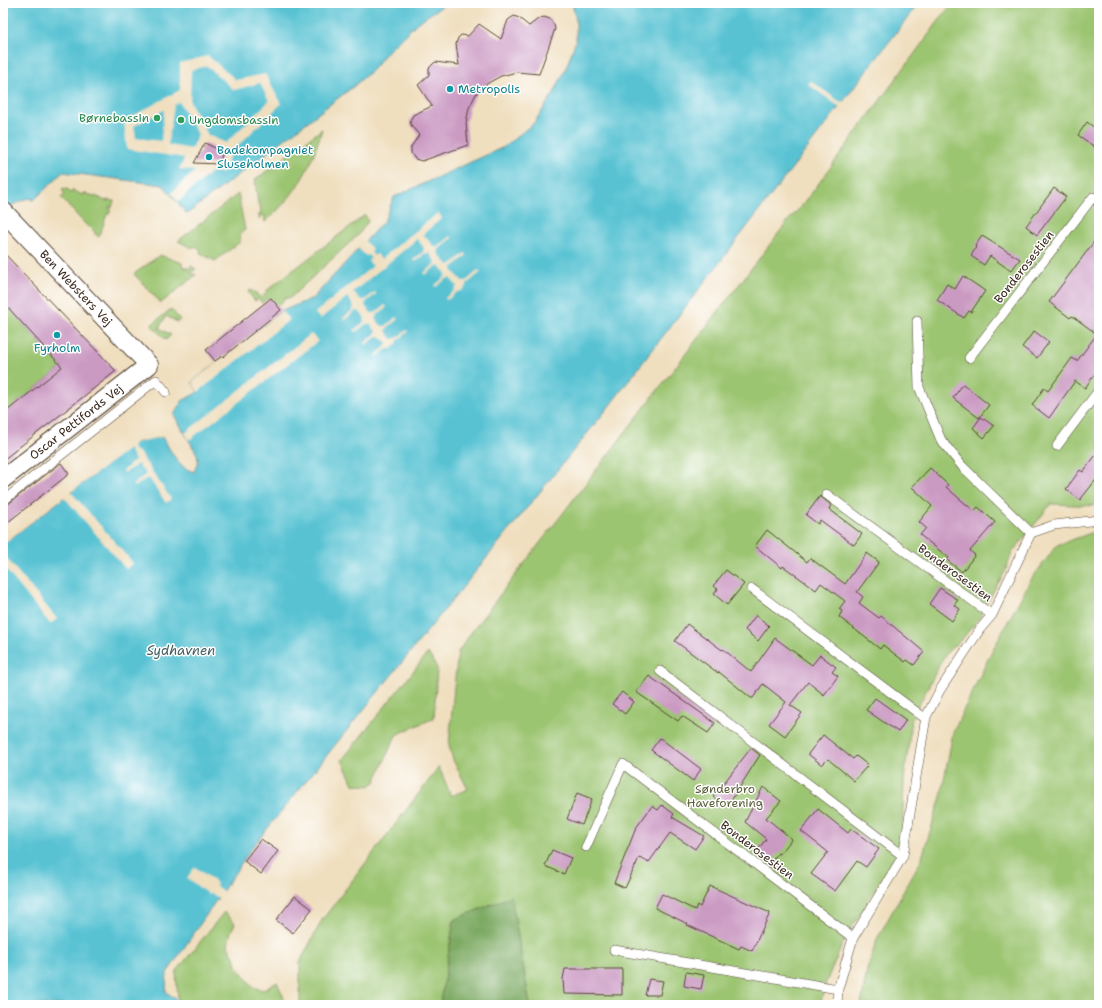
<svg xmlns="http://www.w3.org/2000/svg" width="1102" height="1008" viewBox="0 0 1102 1008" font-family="'Shantell Sans',sans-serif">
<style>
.green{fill:#9cc571;stroke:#6c7848}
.forest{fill:#7daa63;stroke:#5c6a40}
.water{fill:#58c2d3;stroke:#4a7678}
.pier{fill:#f0dfbf;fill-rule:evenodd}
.building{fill:#cb9ac3}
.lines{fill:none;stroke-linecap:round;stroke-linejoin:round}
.lane-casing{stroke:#564536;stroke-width:10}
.street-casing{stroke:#564536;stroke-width:20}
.lane{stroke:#fff;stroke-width:9}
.street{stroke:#fff;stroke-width:18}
.culture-dot{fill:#0f9aa8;stroke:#fff;stroke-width:1.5}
.leisure-dot{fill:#2e9e5b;stroke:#fff;stroke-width:1.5}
.labels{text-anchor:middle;stroke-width:3;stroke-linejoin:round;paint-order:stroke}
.culture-label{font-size:12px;fill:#0d838f;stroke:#fff;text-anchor:start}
.leisure-label{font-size:12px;fill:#27864d;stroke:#fff;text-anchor:end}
.street-label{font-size:12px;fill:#3b2a1e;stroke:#fff}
.park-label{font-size:12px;fill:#5d603b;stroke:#fff}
.water-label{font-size:13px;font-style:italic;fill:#455f5d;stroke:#fff}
</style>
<rect width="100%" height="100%" fill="#fff"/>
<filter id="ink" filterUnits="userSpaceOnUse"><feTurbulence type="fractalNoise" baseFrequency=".025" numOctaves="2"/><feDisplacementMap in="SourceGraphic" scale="8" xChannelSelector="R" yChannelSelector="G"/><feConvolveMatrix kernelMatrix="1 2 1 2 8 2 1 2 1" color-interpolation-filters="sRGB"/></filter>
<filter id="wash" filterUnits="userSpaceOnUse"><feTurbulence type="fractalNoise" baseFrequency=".012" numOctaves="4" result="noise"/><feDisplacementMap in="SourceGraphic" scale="16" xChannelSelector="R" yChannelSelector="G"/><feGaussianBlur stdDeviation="0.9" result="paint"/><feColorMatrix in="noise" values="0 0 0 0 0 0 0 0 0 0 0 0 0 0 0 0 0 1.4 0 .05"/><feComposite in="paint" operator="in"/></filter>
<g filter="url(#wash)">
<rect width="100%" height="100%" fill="#f0dfbf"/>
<path class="green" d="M952,3H1099V506L1051,504L1012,553L1005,572L984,607L980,617L962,639L949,650L943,658L912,718L904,780L902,839L895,856L845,939L826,982L820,1005H530L511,896L454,920L440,1005H300V962L322,920L439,767L451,796L468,789L453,760L449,746L454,687L458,652L473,630L788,221L805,202Z
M322,129C311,169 296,195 265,222L264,215L259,219V214H261L260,205L258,204L255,180Z
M63,188L69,190V192L72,193V190L82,195L83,193L101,198L100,199L107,201V200L114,201L112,207L110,206L109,208L111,209L109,214H107L99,237L94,233L95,232L89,226L88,227L61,198L65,194L62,190Z
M238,194L245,230L240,234V242L215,261L200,253L201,250L193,246L192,248L178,241Z
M365,215L368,221L359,234L290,298H286L277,306L268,298L262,303L258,299L255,301L248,292L250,290L256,293L261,298L267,292L266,291Z
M160,255L182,263V266L190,269L191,266L196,269L191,273L196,275L161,303L134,274Z
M3,302L62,367L3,414Z
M171,309L180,320L177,322L166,316L159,328L171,335L166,340L151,325Z
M1094,532H1099V1005H861L867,970L877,939L921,860L941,797L953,732L992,651L1030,581L1057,545Z
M428,653L437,668L434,718L396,735L375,782L369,786L353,784L342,760Z
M224,912L235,923L230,934L228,946L234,957L238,968L253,987L264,990L277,982L283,996L285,1005H184L178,1000L176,972Z"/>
<path class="forest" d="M511,896L530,1005H440L454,920Z"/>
<path class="water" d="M3,3H447L418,22L388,51L372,70L354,86L187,214L163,185L63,172L34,200L29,198L3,209Z
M572,3H919L607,409L251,849L167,973L166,992L184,1005H3V544L137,442L162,437C171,450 178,468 194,472L198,462L197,454L174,415L182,401L198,392L192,382L282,311L313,298L384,221L394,197L504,147L534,123L554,93L566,68L576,40V20Z"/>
<path class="pier" d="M208,56L236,80L265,74L281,104L231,152L223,173L211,172L178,202L171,193L195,171L179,169L185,158L127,149L124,121L180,90V63ZM207,66L234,90L260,83L269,101L226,143L208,135L190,102L191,70ZM179,102L198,135L191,149L168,145L174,105ZM164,110L161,141L136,138L134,126Z
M811,81L843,104L841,108L808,84Z
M438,213L442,218L423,234L434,247H438L451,236L452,238L439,249L438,253L448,265L452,264L465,253L467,255L454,266L452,270L462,281H466L479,270L481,272L468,283L466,287L461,291L457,292L447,300L445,298L455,290L457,286L450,278L446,279L436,287L435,285L445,277L446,273L439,266L435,267L425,275L424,273L434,265L435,261L429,253L424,254L415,262L413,260L423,252L424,248L417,239L353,292L361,300H365L375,292L376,294L366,302L365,306L371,313H375L385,305L387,307L377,315L375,319L382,326H386L396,317L398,319L388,327L386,331L392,339L397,338L407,330L408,332L398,340L397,344L391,349H387L377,357L376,355L385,347L387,343L380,336L376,337L366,345L365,343L375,334L376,331L370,324H366L356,332L354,330L364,322L365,318L359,311H355L345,320L343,318L353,310L354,306L347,297L320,319L315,313L373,266L368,261L371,258L368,255L366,256L357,247L364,240L373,250L371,252L374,256L377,254L381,259Z
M282,311L289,320L198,392L192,382Z
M311,334L318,341L189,440L185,433Z
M161,435L162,437L137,442L132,446L136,452L138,451L171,499L166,503L149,478L144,480L135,487L133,485L146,474L138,464L124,473L123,471L135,460L129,449L71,492L133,563L126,569L64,497L3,544V541L136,441Z
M3,554L57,619L50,624L3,566Z
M195,867L217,883L216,886L224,892L220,899L211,893L209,895L187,878Z"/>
<g id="blocks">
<path class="building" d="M514,16L519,18L529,26L538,19L544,17L550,19L554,25L555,29L539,74L517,72L501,76L488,83L476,94L469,108L466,123L468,145L422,161L415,159L411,153V147L419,135L411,125L410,121L413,115L432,106L418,85L429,75V68L435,62L459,65L456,44L458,38L461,35L468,36L479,24L501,39L508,20Z
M1087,122L1099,131V150L1078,135Z
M205,143L223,152L219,164L194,163Z
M1054,188L1066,197L1037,235L1026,226Z
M1099,235V368L1085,388L1075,381L1049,418L1032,405L1044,388L1048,391L1072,358L1077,361L1097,334L1072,316L1070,318L1049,302Z
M982,236L1020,259L1011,271L990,256L984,265L971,256L976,247L975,246Z
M3,252L116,371L3,460V414L62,367L3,302Z
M963,276L985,291L971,312L969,311L964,318L937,300L947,284L955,289Z
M271,298L281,310L223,357L222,356L215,361L206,350Z
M1034,331L1049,342L1037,358L1022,347Z
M963,384L989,405L979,418L953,398Z
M981,417L994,426L984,438L973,428Z
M1099,451V476L1080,500L1066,489L1080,470L1083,472Z
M61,463L69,474L3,526V508Z
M930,468L948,485L946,487L974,511L978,507L995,522L970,551L975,555L962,572L947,560L949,558L920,535L926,528L919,522L932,506L912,487Z
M820,496L831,505L829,509L862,534L854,545L820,520L818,524L806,515Z
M767,530L807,562L810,558L845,584L867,553L879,562L857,592L863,597L859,603L879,618L881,616L924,652L914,665L907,660L905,662L883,645L880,649L839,617L842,611L839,609L845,601L821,583L816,590L783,566L782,568L755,546Z
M726,570L744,584L727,605L714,594L718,589L713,586Z
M940,588L958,600L954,605L960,609L952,621L929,604Z
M756,615L769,626L758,641L745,630Z
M687,624L722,650L723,649L751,672L775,638L812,665L820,655L836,667L832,672L838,676L824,695L808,682L790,705L802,713L785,736L769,724L786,702L763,684L753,698H751L719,672L718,673L675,641Z
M649,676L715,723L708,733L682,716L678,721L636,692Z
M622,692L634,702L625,714L612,704Z
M875,698L906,720L898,732L866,710Z
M823,735L853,759L856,756L868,765L854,781L828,759L822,765L808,754Z
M660,738L701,769L693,781L651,750Z
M751,748L760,755L727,807L713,797Z
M763,787L781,801L766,818L792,839L780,854L778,853L771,862L757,851L766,839L745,822Z
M577,793L592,799L582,825L567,819Z
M662,805L674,814L672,817L704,836L695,849L670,833L649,862L639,858L625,888L614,883L636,828L652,806L658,810Z
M818,809L848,833L851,829L879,849L866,867L857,861L835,891L811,874L828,852L801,831Z
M261,839L278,851L261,874L244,861Z
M552,850L571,858L564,874L545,866Z
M710,886L770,913L752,951L741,946L739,949L687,925L688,924L655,908L662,894L695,910L697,905L700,907Z
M295,896L312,909L293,933L276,920Z
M565,969H622V995L564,994L563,979Z
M686,972L704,975L701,989L684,986Z
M649,979L663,981L660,995H645Z"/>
</g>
</g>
<g filter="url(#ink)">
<use href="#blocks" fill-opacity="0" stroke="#564536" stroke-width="1"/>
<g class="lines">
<g class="lane-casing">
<path id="lane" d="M917,321L919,387L941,440L962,466L1031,533
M969,358L1093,197L1099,202
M1057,446L1099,390
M826,494L992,615
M3,501L156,380L166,392
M752,589L926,719
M660,671L903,856
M586,847L623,764L853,938
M614,950L838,989
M837,1005L838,989L853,938L903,856L926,717L940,690L980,629L992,615L1031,533L1054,525L1099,520"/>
</g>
<g class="street-casing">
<g id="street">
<path id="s1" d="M3,211L149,365L3,479"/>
</g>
</g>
<use href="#lane" class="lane"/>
<use href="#street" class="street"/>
</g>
</g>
<g class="culture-dot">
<circle cx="450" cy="89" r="4"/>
<circle cx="209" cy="157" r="4"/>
<circle cx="57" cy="335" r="4"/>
</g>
<g class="leisure-dot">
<circle cx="157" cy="118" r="4"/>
<circle cx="181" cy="120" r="4"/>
</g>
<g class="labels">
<g class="culture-label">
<text x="458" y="93">Metropolis</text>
<text x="217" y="154">Badekompagniet<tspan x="217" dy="14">Sluseholmen</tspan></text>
<text x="57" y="352" text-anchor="middle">Fyrholm</text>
</g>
<g class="leisure-label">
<text x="149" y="122">Børnebassin</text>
<text x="189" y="124" text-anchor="start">Ungdomsbassin</text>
</g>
<g class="street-label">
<text transform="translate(1024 267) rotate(-52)" y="4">Bonderosestien</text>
<text dy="4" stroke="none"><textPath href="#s1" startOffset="106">Ben Websters Vej</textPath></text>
<text transform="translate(76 422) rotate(-38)" y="4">Oscar Pettifords Vej</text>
<text transform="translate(955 573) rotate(36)" y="4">Bonderosestien</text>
<text transform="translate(757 850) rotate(37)" y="4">Bonderosestien</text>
</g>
<g class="park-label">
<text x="725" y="793">Sønderbro<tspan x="725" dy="14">Haveforening</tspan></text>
</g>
<g class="water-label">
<text x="181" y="655">Sydhavnen</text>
</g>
</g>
<rect width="1102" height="1008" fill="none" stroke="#fff" stroke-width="16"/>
</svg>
